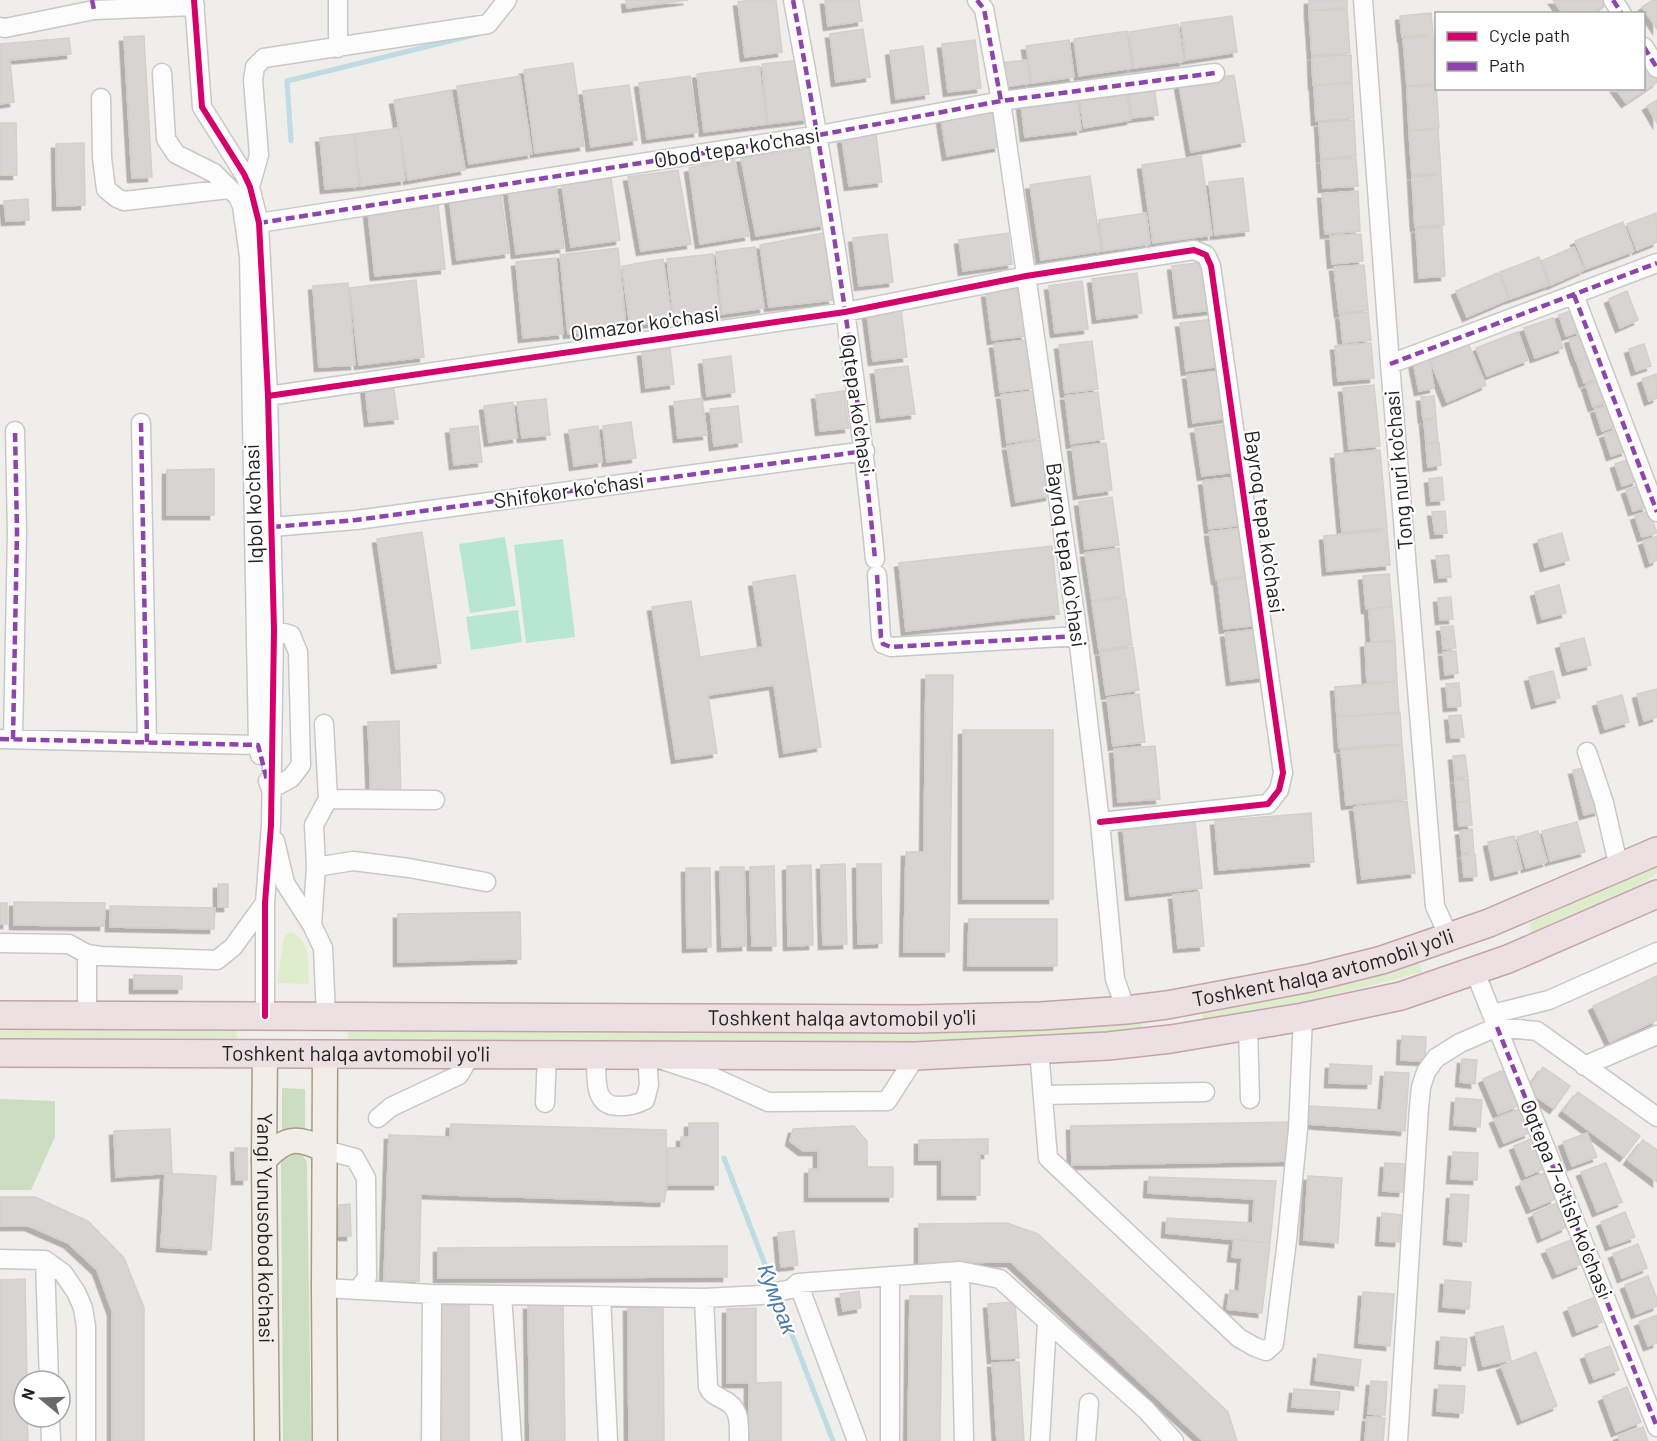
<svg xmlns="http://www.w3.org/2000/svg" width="1657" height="1441" viewBox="0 0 1657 1441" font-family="Barlow,sans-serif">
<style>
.grass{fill:#ddeccb}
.forest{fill:#cbdec1}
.pitch{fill:#b7e6d2}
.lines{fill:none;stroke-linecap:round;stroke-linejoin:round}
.stream{stroke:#bfdbe3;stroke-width:5}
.building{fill:#d7d4d2;stroke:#d3d0cc;stroke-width:1.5;filter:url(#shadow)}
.minor-casing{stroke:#c9c8c7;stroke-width:21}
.major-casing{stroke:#a79c86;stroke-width:27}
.highway-casing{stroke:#c5a2ac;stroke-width:30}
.minor{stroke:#fdfcfc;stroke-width:18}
.major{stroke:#f3ede7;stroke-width:24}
.highway{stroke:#ece0e2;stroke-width:27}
.quiet{stroke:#8e44ad;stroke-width:4.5;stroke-dasharray:9 4.5;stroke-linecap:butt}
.cycleway-casing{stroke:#fff;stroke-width:10}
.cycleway{stroke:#d6006c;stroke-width:6}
.labels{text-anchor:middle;stroke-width:4.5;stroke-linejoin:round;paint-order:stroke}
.street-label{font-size:21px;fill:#222;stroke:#fff}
.water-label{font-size:22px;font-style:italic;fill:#4a7aab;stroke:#fff}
</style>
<defs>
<filter id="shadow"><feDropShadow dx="-4.5" dy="4.5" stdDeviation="0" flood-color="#0004"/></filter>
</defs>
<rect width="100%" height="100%" fill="#f0eeeb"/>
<path class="grass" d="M1657,864V873L1647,881L1533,934L1529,923Z
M290,932C312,939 308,966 309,984L277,983L284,937Z
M1419,962L1422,972C1350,992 1277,1008 1203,1021L1202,1010L1365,977Z
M1142,1018L1143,1029L1093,1034L945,1041L348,1040V1028Z
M0,1026L237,1027V1038H0Z"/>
<path class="forest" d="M282,1088L305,1089V1132H282Z
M0,1099L55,1101V1137L31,1190H0Z
M294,1153L303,1156L307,1162L311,1441H283L281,1163L286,1156Z"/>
<path class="pitch" d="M505,537L516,606L470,613L459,544Z
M563,539L575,637L526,643L514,545Z
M518,610L522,642L471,650L466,617Z"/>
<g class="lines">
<path class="stream" d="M291,141L287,81L478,34
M724,1158L774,1288
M777,1296L833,1441"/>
</g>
<path class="building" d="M626,0H688L627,8Z
M751,0H776L782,52L745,57L738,2Z
M825,0H859L862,21L828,26Z
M1309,0H1347V8L1309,10Z
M1553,0H1606L1608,2L1592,14H1563Z
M1653,0H1657V29L1642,7Z
M1347,9L1350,53L1312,55L1309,11Z
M1431,13L1433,34L1402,37L1400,16Z
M1232,16L1237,52L1186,60L1181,23Z
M1178,24L1184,61L1134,68L1129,32Z
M863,29L870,77L836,82L830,34Z
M1127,31L1132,68L1079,76L1074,39Z
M144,36L152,177L132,178L124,37Z
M1434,36L1436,84L1407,86L1403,38Z
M69,38L71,54L10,60L14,102L0,104V44Z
M975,40L981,88L948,92L942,44Z
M1069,40L1074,77L1032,83L1026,46Z
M923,46L929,94L896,99L890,51Z
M1644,54L1657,74V82L1626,103L1615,88H1644Z
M1351,55L1352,82L1313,85L1312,57Z
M801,60L808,119L768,124L762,64Z
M1027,60L1030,83L1003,87L1000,63Z
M573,63L584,146L535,153L524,70Z
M759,66L767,124L704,132L697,74Z
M1234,75L1245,142L1191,152L1179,84Z
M520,76L532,154L469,164L457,86Z
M690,76L698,132L647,139L639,83Z
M1352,83L1354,118L1316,121L1314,86Z
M629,85L637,140L591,147L583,91Z
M1154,85L1158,115L1132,118L1128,88Z
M1436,86L1439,128L1409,130L1407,87Z
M1126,88L1131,120L1084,128L1079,96Z
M451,90L465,170L408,180L394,100Z
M1077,96L1081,130L1025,137L1021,104Z
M1657,100V123L1647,106Z
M992,109L999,147L947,156L941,119Z
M1354,120L1356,156L1321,158L1319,123Z
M0,123H16L17,175H0Z
M399,128L405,180L361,186L354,134Z
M1438,129L1441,173L1412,175L1409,131Z
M354,134L359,186L325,189L320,138Z
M876,134L882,182L849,186L842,139Z
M84,143L85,205L57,206L56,144Z
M811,148L825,225L756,236L741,158Z
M1201,156L1212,235L1153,243L1142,165Z
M734,158L749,236L700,244L689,168Z
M1356,158L1358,186L1323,188L1321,160Z
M678,170L691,244L641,251L628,177Z
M1441,175L1444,225L1415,227L1412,177Z
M1090,176L1101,251L1041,260L1030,185Z
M611,178L620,240L571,247L562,185Z
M1243,178L1249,231L1215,235L1209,182Z
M556,184L564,248L516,254L508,190Z
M500,189L509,253L457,260L449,195Z
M1358,191L1360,231L1325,234L1322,194Z
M28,199L29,220L6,221L4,201Z
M438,204L445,269L375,276L368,212Z
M1146,213L1150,244L1103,251L1099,220Z
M1656,213L1657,242L1637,250L1627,224Z
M1623,222L1634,251L1586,269L1575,241Z
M1442,227L1445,276L1419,278L1416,229Z
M824,233L833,300L769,307L760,245Z
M1008,233L1012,264L963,271L959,240Z
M887,234L893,282L859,286L853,238Z
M1361,234L1363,261L1332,264L1330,236Z
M755,247L764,308L722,314L716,252Z
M1574,247L1584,270L1551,285L1541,261Z
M618,248L626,327L568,334L560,255Z
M713,254L720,315L674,320L667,259Z
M1539,257L1549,285L1510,299L1500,272Z
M556,258L563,334L523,338L516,262Z
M663,259L672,320L630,326L622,266Z
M1205,262L1212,310L1178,314L1172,266Z
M1364,265L1368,310L1339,313L1334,267Z
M1137,273L1142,313L1097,319L1092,279Z
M1498,273L1509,299L1467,317L1456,291Z
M416,280L424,357L359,365L350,288Z
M1082,281L1088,329L1055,333L1049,286Z
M348,283L355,365L319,367L313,286Z
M1019,288L1026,336L992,340L986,293Z
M1627,291L1638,320L1620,328L1609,299Z
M901,309L907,357L873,361L867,314Z
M1574,310L1581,331L1566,336L1559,315Z
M1368,312L1371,340L1343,343L1340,315Z
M1553,318L1563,348L1535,358L1524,328Z
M1214,319L1220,366L1186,371L1180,323Z
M1518,332L1528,360L1487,376L1476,348Z
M1584,335L1591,356L1576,361L1569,339Z
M1027,340L1034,388L1000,392L994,344Z
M1092,341L1098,389L1065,393L1059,345Z
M1371,343L1374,378L1338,381L1335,346Z
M1468,343L1486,385L1447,402L1430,360Z
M1644,344L1651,366L1636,371L1629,349Z
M670,348L674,384L646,388L642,352Z
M731,356L735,392L707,396L703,360Z
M1592,357L1599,378L1584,383L1577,362Z
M1429,358L1434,388L1419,391L1413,361Z
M908,366L915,414L881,418L875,370Z
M1220,371L1227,418L1193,423L1187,375Z
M1656,374L1657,398L1649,401L1642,379Z
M1600,380L1608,402L1593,407L1586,385Z
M393,383L398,419L369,422L365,386Z
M1374,385L1380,446L1349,449L1343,388Z
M844,391L849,428L820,431L816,395Z
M1034,391L1041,438L1007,443L1001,395Z
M1098,392L1104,439L1071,444L1065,396Z
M1434,396L1436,418L1423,419L1421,397Z
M702,398L707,435L678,438L674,402Z
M546,399L550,435L522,438L517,402Z
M513,402L517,438L489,442L484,406Z
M1610,405L1617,426L1602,431L1595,409Z
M738,406L742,442L714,446L710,409Z
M1436,419L1438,442L1426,443L1424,421Z
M631,422L636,458L607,462L603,426Z
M1229,424L1235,472L1202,476L1195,429Z
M478,426L482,462L454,465L450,429Z
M598,426L602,462L574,466L569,430Z
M1619,429L1626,451L1611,456L1604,434Z
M1042,440L1050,496L1016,502L1007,446Z
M1106,443L1112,490L1078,495L1072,447Z
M1439,443L1441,465L1428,467L1426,444Z
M1380,450L1387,528L1342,532L1335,454Z
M1630,459L1637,481L1622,486L1615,464Z
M214,469V515H167V470Z
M1236,477L1242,525L1209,529L1203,481Z
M1442,477L1444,500L1431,501L1429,479Z
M1640,485L1647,507L1633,511L1626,490Z
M1112,497L1119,545L1085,549L1079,502Z
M1445,511L1447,533L1435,534L1432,512Z
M1649,511L1657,533L1642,537L1635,516Z
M1243,528L1249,576L1216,580L1209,532Z
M1387,530L1390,565L1327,571L1324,536Z
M422,532L441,663L396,669L377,539Z
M1562,533L1569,560L1545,567L1538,540Z
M1657,536V560L1650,563L1643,541Z
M1052,546L1059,614L906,631L899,563Z
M1119,548L1125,596L1092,601L1085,553Z
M1449,555L1451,577L1439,578L1436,556Z
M1389,574L1392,606L1366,609L1363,576Z
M795,575L821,747L784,753L774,685L708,695L717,753L676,759L652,607L691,601L700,657L763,647L753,582Z
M1252,577L1258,625L1224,629L1218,581Z
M1559,585L1566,613L1542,619L1535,592Z
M1451,597L1453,619L1440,620L1438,598Z
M1126,598L1132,645L1099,650L1092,602Z
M1392,607L1395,640L1371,642L1369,609Z
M1453,626L1456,648L1443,649L1441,627Z
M1259,629L1265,677L1231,681L1225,633Z
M1584,638L1591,665L1567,671L1560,644Z
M1395,641L1397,681L1367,683L1365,643Z
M1133,647L1139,690L1106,695L1100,652Z
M1456,651L1458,673L1445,675L1443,652Z
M1553,671L1560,698L1536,704L1529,677Z
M926,675H953L949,952H904L906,852H924Z
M1397,682L1399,712L1337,717L1335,687Z
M1459,683L1461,706L1448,707L1446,684Z
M1657,689V717L1644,721L1637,694Z
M1139,694L1145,742L1113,746L1107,698Z
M1622,695L1629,722L1605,729L1597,702Z
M1400,713L1402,744L1339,748L1337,717Z
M1461,715L1464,737L1451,738L1449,716Z
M399,721L401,796L371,797L368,722Z
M963,730H1053V899H963Z
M1402,745L1407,799L1346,805L1341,750Z
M1155,746L1160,799L1118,802L1114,749Z
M1465,755L1468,777L1455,778L1453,756Z
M1589,767L1599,811L1584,815L1573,770Z
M1468,779L1470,801L1457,802L1455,780Z
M1407,801L1415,873L1362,879L1354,807Z
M1470,802L1472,825L1459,826L1457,803Z
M1311,813L1314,862L1219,870L1215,821Z
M1195,821L1202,888L1130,896L1123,828Z
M1577,822L1585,852L1550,861L1542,831Z
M1472,829L1474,852L1462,853L1460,831Z
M1538,831L1547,862L1526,868L1517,837Z
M1514,836L1522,869L1495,876L1488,842Z
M1475,854L1477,876L1464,877L1462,855Z
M845,864L847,944L823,945L821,865Z
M857,864H881L882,943L858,944Z
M811,865L813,945L788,946L787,866Z
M774,866L776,946H752L750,867Z
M720,867H744L746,946L722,947Z
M686,868H710L711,947L687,948Z
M218,884H228V907H218Z
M1199,892L1204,946L1178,948L1173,895Z
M14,902L105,903L104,926L14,925Z
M0,903H7V924H0Z
M110,906L215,908L214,929L110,927Z
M520,912L521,959L398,962V914Z
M969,919H1057V966H968Z
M134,975L182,976V989H134Z
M1657,976V1020L1610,1042L1593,1006Z
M1402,1036L1426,1037L1425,1061L1401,1060Z
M1462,1059L1477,1060L1475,1084L1460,1082Z
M1330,1064L1372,1066L1371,1084L1329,1083Z
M1543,1067L1570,1086L1554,1109L1527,1090Z
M1503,1070L1518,1106L1498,1114L1483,1079Z
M1385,1072L1409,1073L1405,1131L1308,1124L1309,1106L1382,1110Z
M1578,1092L1640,1136L1624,1157L1563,1111Z
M1456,1098L1482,1100L1480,1127L1454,1125Z
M1519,1109L1529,1133L1504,1143L1494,1119Z
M1291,1122V1161L1072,1165L1071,1126Z
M689,1123H718V1185H667V1148H681V1137H689Z
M451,1124L666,1130L667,1185L664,1202L421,1194L419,1281L384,1280L389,1135L450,1137Z
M854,1126L867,1141V1167H893V1197H809V1169H818V1151H803L790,1141L793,1129Z
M170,1129L172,1173L116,1177L114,1131Z
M1587,1133L1597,1157L1572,1166L1563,1142Z
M988,1139V1154H980V1195H942V1160H919V1140Z
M1531,1139L1543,1169L1526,1176L1514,1146Z
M1643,1140L1657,1150V1182L1628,1160Z
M235,1148H247V1180H236Z
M1453,1152L1478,1153L1477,1180L1451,1179Z
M1385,1163L1405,1164L1403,1192L1383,1191Z
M1606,1163L1622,1202L1597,1212L1581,1172Z
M165,1173L216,1176L211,1250L161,1247Z
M1544,1173L1555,1199L1531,1209L1520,1183Z
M1308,1176L1342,1178L1338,1243L1304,1240Z
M1149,1177L1276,1181L1270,1243L1166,1233L1167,1218L1253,1223L1254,1199L1148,1193Z
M1451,1194L1469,1195L1466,1242L1448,1240Z
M0,1197H35L88,1221L124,1258L144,1308V1441H112V1311L97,1270L68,1243L29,1226H0Z
M1557,1203L1566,1227L1542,1238L1533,1214Z
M350,1204L351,1236H339V1205Z
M1625,1212L1635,1237L1610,1246L1601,1222Z
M1382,1213L1401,1215L1399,1242L1380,1241Z
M1007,1223L1038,1234L1228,1412L1237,1441H1203L1011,1262L919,1263V1224Z
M794,1231L798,1265L781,1267L778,1233Z
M1234,1239L1270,1243L1262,1313L1227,1309L1230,1290L1239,1291L1242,1258L1232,1257Z
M1571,1240L1581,1264L1557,1274L1546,1250Z
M1638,1244L1647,1268L1622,1278L1613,1254Z
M727,1246V1277L438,1278V1248Z
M1648,1276L1657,1299V1306L1636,1314L1625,1285Z
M25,1279L27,1381H24V1417H27L28,1441H0V1280Z
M1445,1280L1471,1282L1469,1309L1443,1307Z
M859,1291L861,1308L843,1311L840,1294Z
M1363,1292L1394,1294L1390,1346L1359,1343Z
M910,1296H942L940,1441H908Z
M1593,1298L1602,1322L1577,1332L1568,1308Z
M1015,1302L1019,1358L992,1359L988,1304Z
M439,1305H469V1441H439Z
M528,1305H563L565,1441H530Z
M663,1306L664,1441H629L628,1307Z
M756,1308V1383L781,1382V1441H749V1383H727V1309Z
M1657,1315V1343L1648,1346L1639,1322Z
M1503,1326L1511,1360L1483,1366L1475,1333Z
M1441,1337L1467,1339L1465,1366L1439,1364Z
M1610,1346L1619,1370L1594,1379L1585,1355Z
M1536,1352L1557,1406L1522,1420L1501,1366Z
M1318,1354L1361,1360L1358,1386L1315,1380Z
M1019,1362L1024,1441H997L992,1363Z
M1371,1381L1387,1382L1385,1415L1368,1414Z
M1439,1385L1465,1386L1463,1413L1437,1411Z
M1627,1387L1641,1422L1616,1432L1603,1397Z
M1294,1389L1340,1392L1338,1410L1292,1407Z
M1367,1417L1385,1418L1383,1441H1365Z
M1643,1427L1648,1441H1620L1618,1436Z"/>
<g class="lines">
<g class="minor-casing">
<path id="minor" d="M194,0L202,107L244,174L250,187L259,223L268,396L274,630L271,825L265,903V1016
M793,0C828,185 857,372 875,559
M977,0L984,9L1001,101L1078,636L1100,822L1115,979L1126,1010
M1363,0L1390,364L1435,906L1449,937
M1613,0L1622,14
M0,27L5,28L94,10L195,6
M1644,47L1657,68
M338,48V0
M162,73L166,139L176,154L214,173L238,197L242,206L249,256L258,745
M101,98L102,158L106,189L117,198L124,201L229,189
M250,187L259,155L253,80L255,67L264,58L488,24L507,0
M259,223L819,135L1001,101L1215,73
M1574,295L1657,512
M1390,364L1657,263
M268,396L845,312L1026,276L1194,250L1206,255L1211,266L1283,773L1279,790L1268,804L1100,822
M141,423L147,742
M272,527L356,520L865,451
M877,575L881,637L883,644L891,647L1078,636
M0,739L258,745L260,755
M13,739L17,532L15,431
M1587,752L1604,803L1619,868
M268,781L271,789L291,778L301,765L298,652L291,635L274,630
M328,799L435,800
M275,841L285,883L312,925L323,948L326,1016
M316,867L353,861L409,868L486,882
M312,925L316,867L314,825L328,799L324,724
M0,943L69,944L87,954L101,956L217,960L233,947L265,903
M1475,972L1657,1427
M1492,1014L1549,1000L1657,952
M87,1016V954
M1248,1027L1250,1099
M1039,1050L1048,1158L1239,1338L1255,1347L1266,1351L1274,1344L1287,1240L1298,1129L1303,1017
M596,1056C597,1075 592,1106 618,1106C629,1106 635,1105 645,1100L649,1085L647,1055L711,1076L768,1102L887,1101L916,1056
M1584,1066L1657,1035
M1043,1095L1205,1092
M545,1103L547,1055
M378,1118L391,1107L459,1075L471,1054
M325,1150L355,1158L366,1178L367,1277L358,1290
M0,1259L45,1260L63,1273L76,1292L83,1308L86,1327V1441
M45,1260L49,1381
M960,1271L964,1441
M890,1276V1441
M798,1283L857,1441
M324,1288L432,1294L704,1298L762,1295L791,1289L798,1283L960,1271L1000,1279L1146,1410L1174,1441
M502,1295L512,1441
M601,1297L608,1441
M704,1298L708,1387C711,1394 715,1395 722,1399C741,1407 739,1423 739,1441
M50,1417L51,1441
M431,1441L432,1294
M1040,1441L1047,1322
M1086,1441L1089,1403
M1398,1441L1419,1107L1421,1087L1426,1072L1436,1058L1460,1043L1497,1027L1537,1031L1657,1117"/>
</g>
<g class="major-casing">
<g id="major">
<path id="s1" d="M265,1054L264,1160L267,1441"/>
<path d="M325,1054L324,1288L325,1441"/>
<path d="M264,1160C286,1137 296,1136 325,1150"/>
</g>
</g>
<g class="highway-casing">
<g id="highway">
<path id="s2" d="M0,1015L915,1019L1041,1016L1126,1010L1167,1005L1310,978L1382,960L1489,923L1657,851"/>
<path id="s3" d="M0,1053L916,1056L1108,1046L1171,1039L1303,1017L1401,996L1508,959L1657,894"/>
</g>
</g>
<use href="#minor" class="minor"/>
<use href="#major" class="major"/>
<use href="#highway" class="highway"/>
<path class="quiet" d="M92,0L94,10
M793,0C828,185 857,372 875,559
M977,0L984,9L1001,101
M1613,0L1622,14
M1644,47L1657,68
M259,223L819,135L1001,101L1215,73
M1574,295L1657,512
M1390,364L1657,263
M141,423L147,742
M272,527L356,520L865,451
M877,575L881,637L883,644L891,647L1078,636
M0,739L258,745L267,780
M13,739L17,532L15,431
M1497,1027L1657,1427"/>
<g class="cycleway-casing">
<path id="cycleway" d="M194,0L202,107L244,174L250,187L259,223L268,396L274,630L271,825L265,903V1016
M268,396L845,312L1026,276L1194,250L1206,255L1211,266L1283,773L1279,790L1268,804L1100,822"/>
</g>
<use href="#cycleway" class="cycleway"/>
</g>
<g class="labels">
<g class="street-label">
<text transform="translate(737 148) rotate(-9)" y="7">Obod tepa ko'chasi</text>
<text transform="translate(645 324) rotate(-8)" y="7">Olmazor ko'chasi</text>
<text transform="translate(857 404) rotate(82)" y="7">Oqtepa ko'chasi</text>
<text transform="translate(1399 470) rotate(-95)" y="7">Tong nuri ko'chasi</text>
<text transform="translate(569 491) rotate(-8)" y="7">Shifokor ko'chasi</text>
<text transform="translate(254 504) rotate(-92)" y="7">Iqbol ko'chasi</text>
<text transform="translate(1264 522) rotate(82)" y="7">Bayroq tepa ko'chasi</text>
<text transform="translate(1066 555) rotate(82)" y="7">Bayroq tepa koʻchasi</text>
<text dy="7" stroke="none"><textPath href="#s2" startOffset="1328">Toshkent halqa avtomobil yo'li</textPath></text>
<text dy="7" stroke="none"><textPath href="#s2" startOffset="842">Toshkent halqa avtomobil yo'li</textPath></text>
<text dy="7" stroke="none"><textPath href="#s3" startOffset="356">Toshkent halqa avtomobil yo'li</textPath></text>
<text transform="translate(1566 1199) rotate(68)" y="7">Oqtepa 7-o'tish ko'chasi</text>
<text dy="7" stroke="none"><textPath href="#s1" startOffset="174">Yangi Yunusobod ko'chasi</textPath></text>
</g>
<g class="water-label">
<text transform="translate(778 1299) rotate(69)" y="8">Кумрак</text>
</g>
</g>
<rect x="1435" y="12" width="210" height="78" fill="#ffffff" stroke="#a7a7a7" stroke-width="1.5"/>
<rect x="1447" y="32" width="30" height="9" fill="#d6006c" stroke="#a7a7a7" stroke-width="1.5"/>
<text x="1489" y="42" font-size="18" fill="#222222">Cycle path</text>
<rect x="1447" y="62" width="30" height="9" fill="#8e44ad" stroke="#a7a7a7" stroke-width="1.5"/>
<text x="1489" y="72" font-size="18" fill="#222222">Path</text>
<g transform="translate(42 1399) rotate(289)"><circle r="28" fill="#ffffff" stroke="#a7a7a7" stroke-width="1.5"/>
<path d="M0-4.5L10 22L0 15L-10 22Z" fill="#6a6968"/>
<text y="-9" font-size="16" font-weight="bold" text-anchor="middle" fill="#222222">N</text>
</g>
</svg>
